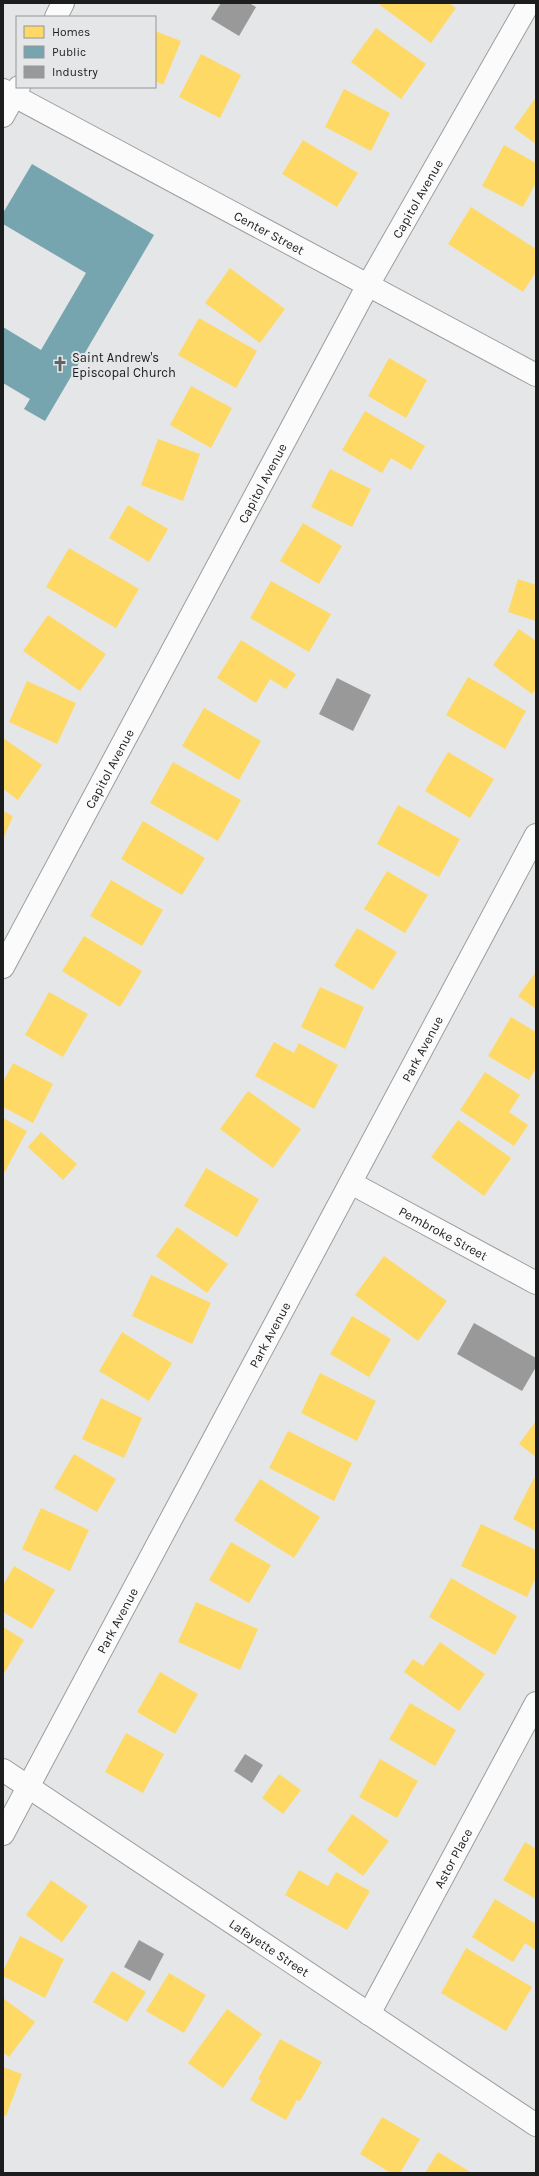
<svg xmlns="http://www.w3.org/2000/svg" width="539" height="2176" viewBox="0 0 539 2176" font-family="Karla,sans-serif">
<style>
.homes{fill:#ffd966}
.public{fill:#76a5af}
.industry{fill:#999}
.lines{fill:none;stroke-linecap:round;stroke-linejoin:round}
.street-casing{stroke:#9d9d9e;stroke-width:24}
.street{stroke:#fbfbfb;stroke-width:22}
.labels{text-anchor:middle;stroke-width:4;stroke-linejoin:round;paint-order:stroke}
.street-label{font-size:13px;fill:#1c1d1d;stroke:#e4e6e8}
.poi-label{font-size:13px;fill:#1c1d1d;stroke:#e4e6e8;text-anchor:start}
</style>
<rect width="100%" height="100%" fill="#e5e6e7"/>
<path class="homes" d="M381,3H449L456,8L431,43L380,5Z
M376,28L426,64L401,99L351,62Z
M155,31L181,41L163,85L155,81Z
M201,54L241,75L220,118L179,97Z
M344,89L390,113L371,151L325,127Z
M536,97V144L514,128Z
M303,140L358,173L337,207L282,174Z
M504,145L536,163V183L523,207L482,186Z
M471,207L536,249V272L523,292L448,244Z
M230,268L285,309L260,343L205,303Z
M199,318L257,351L236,388L178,355Z
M389,358L427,380L406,418L368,396Z
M191,386L232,408L211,448L170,425Z
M365,411L425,446L411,470L391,458L382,473L342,450Z
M158,439L200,454L183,501L141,485Z
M330,469L371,489L352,527L311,507Z
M128,505L168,529L149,562L109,538Z
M303,523L342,546L319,584L280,561Z
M69,548L139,589L116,628L46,587Z
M518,579L536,585V621L508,612Z
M271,581L331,614L309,652L250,618Z
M48,615L106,654L80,691L23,651Z
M519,629L536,641V689L532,694L493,665Z
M241,640L296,674L286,689L270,679L256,703L217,678Z
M468,677L526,711L505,749L446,715Z
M27,681L76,703L57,744L9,722Z
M204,708L261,741L239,780L182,746Z
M3,738L42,765L18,800L3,789Z
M448,752L494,779L470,818L425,791Z
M173,762L241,800L218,841L150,803Z
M398,805L460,839L439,877L377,844Z
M3,811L13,816L3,839Z
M143,821L205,858L182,895L121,859Z
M387,871L428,895L405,933L364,909Z
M111,880L163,910L142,946L90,916Z
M357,928L397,952L373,990L334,966Z
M84,936L142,971L120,1007L62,971Z
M536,972V1009L518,996Z
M320,987L364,1007L345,1049L301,1027Z
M49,992L88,1014L63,1057L25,1035Z
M511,1017L536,1032V1068L529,1080L488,1056Z
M274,1042L294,1053L299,1043L338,1065L314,1109L255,1076Z
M13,1063L53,1084L33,1123L3,1107V1082Z
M485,1072L520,1095L509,1112L528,1125L514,1146L460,1110Z
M248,1091L301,1129L273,1168L220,1129Z
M3,1118L27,1131L3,1175Z
M458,1120L511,1158L484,1196L431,1157Z
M41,1132L77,1164L63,1180L28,1147Z
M206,1168L259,1199L237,1237L184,1206Z
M177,1227L228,1264L207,1293L156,1256Z
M384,1256L447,1301L418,1341L355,1295Z
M151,1275L211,1303L192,1344L132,1316Z
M352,1316L391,1339L369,1377L330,1354Z
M122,1332L172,1363L149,1401L99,1371Z
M320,1373L376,1401L357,1441L301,1413Z
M101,1398L142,1418L124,1458L82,1439Z
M536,1421V1457L519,1444Z
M288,1431L352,1463L334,1501L269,1468Z
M74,1454L116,1479L97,1512L54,1488Z
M534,1478L536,1479V1531L513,1519Z
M260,1479L320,1517L294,1558L234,1520Z
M41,1508L89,1530L70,1571L22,1549Z
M481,1524L536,1550V1577L527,1597L461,1566Z
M231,1542L271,1565L249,1603L209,1580Z
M14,1566L55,1590L32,1629L3,1612V1585Z
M451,1578L517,1616L495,1655L429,1617Z
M196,1602L258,1629L240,1670L178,1642Z
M3,1627L24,1640L3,1675Z
M440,1642L485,1674L459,1711L404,1672L413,1659L423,1666Z
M160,1672L198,1694L175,1734L137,1712Z
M410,1703L456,1730L435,1766L389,1739Z
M126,1733L164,1754L143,1793L105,1772Z
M380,1759L418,1781L397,1818L359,1797Z
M279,1774L301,1790L283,1814L262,1798Z
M352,1814L389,1841L363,1876L327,1850Z
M525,1842L536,1849V1899L503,1880Z
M299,1870L328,1886L336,1872L370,1891L347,1930L285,1895Z
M51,1880L88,1906L62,1942L26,1915Z
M495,1899L536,1924V1950L525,1943L513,1962L472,1937Z
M20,1936L64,1959L45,1998L3,1976V1971Z
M466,1948L532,1987L506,2031L441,1993Z
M112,1971L146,1992L127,2022L93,2002Z
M169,1973L206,1995L184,2033L146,2011Z
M3,1998L35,2022L9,2057L3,2052Z
M227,2009L262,2034L223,2088L188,2063Z
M280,2039L322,2062L300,2101L297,2100L286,2120L250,2100L261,2080L258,2079Z
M3,2067L22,2074L6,2116L3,2115Z
M382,2117L420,2139L400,2173H391L360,2154Z
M438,2152L472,2173H425Z"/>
<path class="public" d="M32,164L154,235L45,421L24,409L30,399L3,383V327L41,350L86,273L3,224V213Z"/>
<path class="industry" d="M221,3H249L256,7L239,36L211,19Z
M337,678L371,695L353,731L319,714Z
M474,1323L536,1358V1367L522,1391L457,1354Z
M245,1754L263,1765L252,1783L234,1771Z
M139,1940L164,1954L150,1981L124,1967Z"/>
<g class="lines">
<g class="street-casing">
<g id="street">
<path d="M56,17L63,3"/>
<path id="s1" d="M3,90L536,375"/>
<path d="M3,116L19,87"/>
<path id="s2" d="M3,967L368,285L529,3"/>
<path id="s3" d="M351,1183L536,1283"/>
<path id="s4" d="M3,1770L536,2125"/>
<path id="s5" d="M3,1834L536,835"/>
<path id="s6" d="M369,2014L536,1703"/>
</g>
</g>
<use href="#street" class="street"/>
</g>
<defs>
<g id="church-bare" transform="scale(1.2)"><path d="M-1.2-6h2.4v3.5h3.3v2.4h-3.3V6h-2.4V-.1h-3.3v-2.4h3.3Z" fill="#626364" stroke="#e4e6e8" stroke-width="2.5" paint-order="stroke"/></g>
</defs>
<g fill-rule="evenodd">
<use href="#church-bare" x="60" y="364"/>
</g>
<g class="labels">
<g class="street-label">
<text dy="5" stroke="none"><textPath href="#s2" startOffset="873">Capitol Avenue</textPath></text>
<text dy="5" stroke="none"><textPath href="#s1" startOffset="302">Center Street</textPath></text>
<text dy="5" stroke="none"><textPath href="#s2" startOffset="549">Capitol Avenue</textPath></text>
<text dy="5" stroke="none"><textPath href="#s2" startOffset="225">Capitol Avenue</textPath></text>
<text dy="5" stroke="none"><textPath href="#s5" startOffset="890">Park Avenue</textPath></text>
<text dy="5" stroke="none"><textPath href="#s3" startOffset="105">Pembroke Street</textPath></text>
<text dy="5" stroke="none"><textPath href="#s5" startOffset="566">Park Avenue</textPath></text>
<text dy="5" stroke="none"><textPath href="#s5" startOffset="242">Park Avenue</textPath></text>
<text dy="5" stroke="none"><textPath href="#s6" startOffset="177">Astor Place</textPath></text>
<text dy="5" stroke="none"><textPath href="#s4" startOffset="320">Lafayette Street</textPath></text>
</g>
<g class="poi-label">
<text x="72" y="362">Saint Andrew's<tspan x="72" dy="15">Episcopal Church</tspan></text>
</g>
</g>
<rect width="539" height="2176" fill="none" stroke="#1c1d1d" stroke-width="8"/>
<rect x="16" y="16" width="140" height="72" fill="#e4e6e8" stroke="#949697"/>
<rect x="24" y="26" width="20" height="12" fill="#ffd966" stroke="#949697"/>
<text x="52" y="36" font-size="12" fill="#1c1d1d">Homes</text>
<rect x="24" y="46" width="20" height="12" fill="#76a5af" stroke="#949697"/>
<text x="52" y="56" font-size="12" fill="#1c1d1d">Public</text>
<rect x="24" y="66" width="20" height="12" fill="#999999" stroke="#949697"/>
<text x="52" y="76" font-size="12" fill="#1c1d1d">Industry</text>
</svg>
